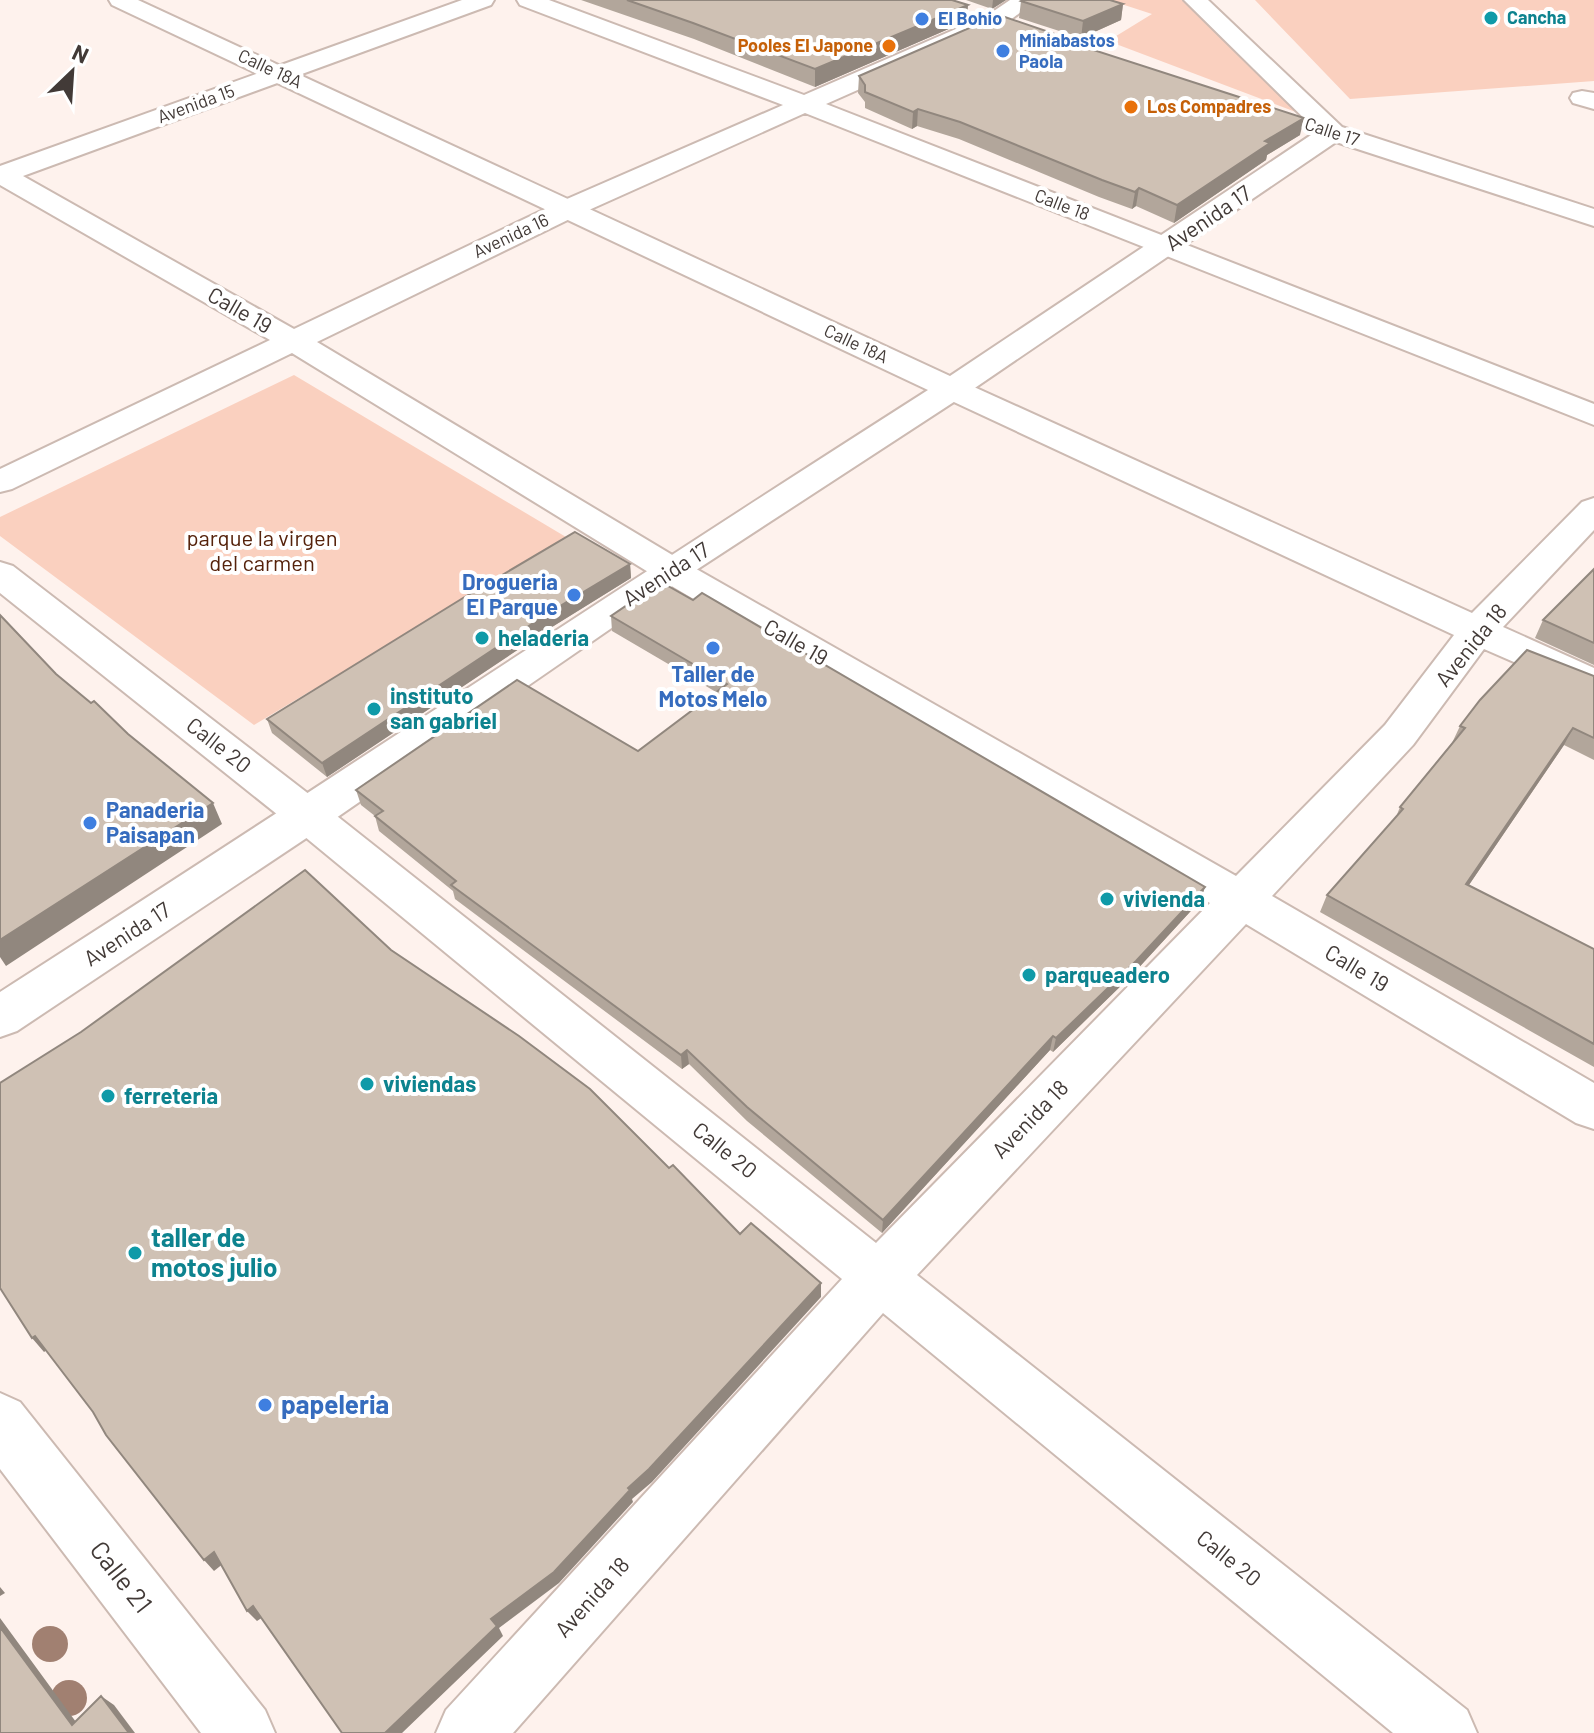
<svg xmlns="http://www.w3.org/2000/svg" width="1594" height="1733" viewBox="0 0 1594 1733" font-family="Barlow,sans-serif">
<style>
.green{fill:#fad0bf}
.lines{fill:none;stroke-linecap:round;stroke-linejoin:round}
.street-casing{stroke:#ccbab2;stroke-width:4}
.secondary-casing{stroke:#ccbab2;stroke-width:4}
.street{fill:#fff;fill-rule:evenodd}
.secondary{fill:#fff;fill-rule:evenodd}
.tree{fill:#a18071}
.wall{fill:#b2a69b}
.shaded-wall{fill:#91877e}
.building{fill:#cfc1b4;stroke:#91877e;stroke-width:2}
.culture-dot{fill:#0f9aa8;stroke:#fff;stroke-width:3}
.shop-dot{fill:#3f7fe0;stroke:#fff;stroke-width:3}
.food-dot{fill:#e8710a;stroke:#fff;stroke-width:3}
.labels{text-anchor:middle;stroke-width:8;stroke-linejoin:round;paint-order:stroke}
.far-culture-label{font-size:18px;font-weight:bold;fill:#0d838f;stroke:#fff;text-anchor:start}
.far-shop-label{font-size:18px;font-weight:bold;fill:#366cbe;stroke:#fff;text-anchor:start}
.far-food-label{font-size:18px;font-weight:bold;fill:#c56008;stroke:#fff;text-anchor:end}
.far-street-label{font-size:18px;fill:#423a37;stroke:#fff}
.street-label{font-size:22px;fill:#423a37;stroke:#fff}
.park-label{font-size:22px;fill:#55220b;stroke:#fff}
.shop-label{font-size:22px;font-weight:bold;fill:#366cbe;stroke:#fff;text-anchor:end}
.culture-label{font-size:22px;font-weight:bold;fill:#0d838f;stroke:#fff;text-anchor:start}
.near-culture-label{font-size:26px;font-weight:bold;fill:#0d838f;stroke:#fff;text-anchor:start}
.near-shop-label{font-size:26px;font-weight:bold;fill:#366cbe;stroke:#fff;text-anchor:start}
.near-street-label{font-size:26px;fill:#423a37;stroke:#fff}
</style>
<rect width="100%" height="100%" fill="#fef2ed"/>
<path class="green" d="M1109,0H1195L1325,123L1108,41L1152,14Z
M1255,0H1594V81L1350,99Z
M294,375L566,537L452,605L319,692L314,689L254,725L0,536V517Z"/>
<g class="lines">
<g class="street-casing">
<path id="street" d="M462,0H494L491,5L23,176L294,329L560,202L783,105L520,5L517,0H549L804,95L988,15L1010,0H1036L1004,25L826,104L1594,404V425L805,113L580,214L317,342L684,562L1236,876L1385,725L1454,635L941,396L936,389L941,382L952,379L963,382L1472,613L1582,502L1594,498V530L1503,627L1594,668V697L1484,649L1413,745L1272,896L1594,1083V1129L1576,1123L1246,924L917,1275L1467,1710L1477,1733H1393L883,1313L513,1733H436L446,1710L842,1279L293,827L0,593V562L13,566L323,805L876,1243L1210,903L658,578L292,353L12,489L0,492V469L270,340L0,185V166Z
M1582,91L1594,93V109L1573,103L1570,98L1573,93Z
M0,1393L20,1402L265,1710L275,1733H201L0,1469Z"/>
</g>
<g class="secondary-casing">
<path id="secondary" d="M109,0H138L950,376L1317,131L1184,0H1208L1342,127L1594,209V226L1336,142L963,396L684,578L323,827L17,1031L0,1037V992C311,793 617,588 928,390L112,5Z"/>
</g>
<use href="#street" class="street"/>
<use href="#secondary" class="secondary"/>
</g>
<g class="tree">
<circle cx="50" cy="1644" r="18"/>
<circle cx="69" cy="1698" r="18"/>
</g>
<path class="wall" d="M581,0H952L967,21L815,87L694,39Z
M966,0H1006L992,9Z
M1021,1L1123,4L1121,20L1081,38L1019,18Z
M1055,34V38L1300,135L1267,155L1266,160L1174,223L1136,206L1132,209L1099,197L959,139L917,126L912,129L865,108V102L858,93L859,76Z
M630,564L631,578L552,627L327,777L272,733L267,719Z
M1594,569V665L1535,638L1543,620Z
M693,600L1205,887L1200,901L1132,975L1053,1052L1050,1050L882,1233L747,1121L689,1064L682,1069L455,899L453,891L379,831L375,816L361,805L356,790L638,751L716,692L612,631L611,616Z
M1594,676V760L1564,745L1469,885L1594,949V1067L1320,912L1327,895L1396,817L1400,807L1452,743L1460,726Z"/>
<path class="shaded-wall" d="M993,0H1006L992,9Z
M1123,4L1121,20L1081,38L1083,21Z
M968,5L967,21L815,87V69Z
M918,109L917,126L912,129L913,112Z
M1304,118L1300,135L1267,155L1266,160L1174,223L1177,205L1265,141Z
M1139,188L1136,206L1132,209L1135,192Z
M630,564L631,578L552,627L327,777L322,763L550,612Z
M1573,728L1564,745L1458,901L1466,884Z
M213,803L222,824L6,966L0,957V940Z
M1205,887L1200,901L1132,975L1053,1052L1056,1038Z
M1053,1036L1050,1050L882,1233L883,1220Z
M687,1050L689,1064L682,1069L681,1055Z
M821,1283V1297L652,1482L632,1499L633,1502L559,1583L499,1628L503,1636L402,1733H385L491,1619L628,1488Z
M35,1336L47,1350L44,1352L32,1338Z
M214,1552L224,1563L214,1571L204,1560Z
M0,1587L5,1593L0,1596Z
M253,1606L263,1617L257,1621L247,1611Z
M0,1618L84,1733L72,1725L0,1627Z
M101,1696L114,1705L135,1733H129Z"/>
<path class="building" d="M627,0H952L968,5L815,69L693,23Z
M1023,0H1110L1123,4L1083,21L1021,1Z
M999,15L1055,34L1050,36L1304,118L1265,141L1270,143L1177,205L1139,188L1135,192L1102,180L960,122L918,109L913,112L865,92V85L859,76Z
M575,532L630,564L550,612L322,763L267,719L463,598Z
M1594,569V643L1543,620Z
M661,582L693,600L702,593L1205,887L1136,961L1056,1038L1053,1036L883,1220L747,1107L687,1050L681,1055L451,885L456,881L375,816L383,811L356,790L517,680L638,751L727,684L611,616Z
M0,615L56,674L91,703L94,701L128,734L213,803L0,940Z
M1527,650L1594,676V738L1573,728L1466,884L1594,949V1044L1327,895L1403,809L1400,807L1465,728L1460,726L1480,700Z
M305,870L391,950L519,1036L590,1089L669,1168L673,1165L740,1234L751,1223L821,1283L649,1469L628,1488L630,1490L554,1572L491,1619L497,1626L385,1733H342L253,1606L247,1611L214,1552L204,1560L106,1435L93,1412L35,1336L32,1338L0,1288V1083L81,1032Z
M0,1627L72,1725L101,1696L129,1733H0Z"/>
<g class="culture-dot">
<circle cx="1491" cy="18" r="8"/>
<circle cx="482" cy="638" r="8"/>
<circle cx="374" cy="709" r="8"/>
<circle cx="1107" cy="899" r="8"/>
<circle cx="1029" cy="975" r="8"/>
<circle cx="367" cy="1084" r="8"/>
<circle cx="108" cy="1096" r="8"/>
<circle cx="135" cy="1253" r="8"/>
</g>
<g class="shop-dot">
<circle cx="922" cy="19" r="8"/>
<circle cx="1003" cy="51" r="8"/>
<circle cx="574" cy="595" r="8"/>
<circle cx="713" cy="648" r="8"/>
<circle cx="90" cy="823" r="8"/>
<circle cx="265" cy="1405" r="8"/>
</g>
<g class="food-dot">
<circle cx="889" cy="46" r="8"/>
<circle cx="1131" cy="107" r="8"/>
</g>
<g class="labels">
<g class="far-culture-label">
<text x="1507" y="24">Cancha</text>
</g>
<g class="far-shop-label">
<text x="938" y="25">El Bohio</text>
<text x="1019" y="47">Miniabastos<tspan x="1019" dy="21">Paola</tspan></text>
</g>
<g class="far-food-label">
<text x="873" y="52">Pooles El Japone</text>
<text x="1147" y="113" text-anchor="start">Los Compadres</text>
</g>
<g class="far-street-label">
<text transform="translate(270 69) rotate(25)" y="6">Calle 18A</text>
<text transform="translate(196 104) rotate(-20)" y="6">Avenida 15</text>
<text transform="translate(1332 132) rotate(18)" y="6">Calle 17</text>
<text transform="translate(1062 205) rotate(21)" y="6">Calle 18</text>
<text transform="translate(511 236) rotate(-25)" y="6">Avenida 16</text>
<text transform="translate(856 344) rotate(25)" y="6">Calle 18A</text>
</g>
<g class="street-label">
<text transform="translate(1208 218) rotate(-34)" y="8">Avenida 17</text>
<text transform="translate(240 310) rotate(30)" y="8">Calle 19</text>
<text transform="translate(666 574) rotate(-33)" y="8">Avenida 17</text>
<text transform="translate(796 642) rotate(30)" y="8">Calle 19</text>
<text transform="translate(1471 645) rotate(-51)" y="8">Avenida 18</text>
<text transform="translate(219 745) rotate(38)" y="8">Calle 20</text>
<text transform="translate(127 934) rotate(-33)" y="8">Avenida 17</text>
<text transform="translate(1357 968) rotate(31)" y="8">Calle 19</text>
<text transform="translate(1030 1119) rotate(-46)" y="8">Avenida 18</text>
<text transform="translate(725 1150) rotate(39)" y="8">Calle 20</text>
<text transform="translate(1229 1558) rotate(39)" y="8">Calle 20</text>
<text transform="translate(592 1597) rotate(-48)" y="8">Avenida 18</text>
</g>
<g class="park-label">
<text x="262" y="546">parque la virgen<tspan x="262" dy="25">del carmen</tspan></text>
</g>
<g class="shop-label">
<text x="558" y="590">Drogueria<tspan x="558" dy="25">El Parque</tspan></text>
<text x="713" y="682" text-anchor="middle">Taller de<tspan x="713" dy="25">Motos Melo</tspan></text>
<text x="106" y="818" text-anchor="start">Panaderia<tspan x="106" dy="25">Paisapan</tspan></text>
</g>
<g class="culture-label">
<text x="498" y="646">heladeria</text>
<text x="390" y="704">instituto<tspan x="390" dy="25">san gabriel</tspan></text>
<text x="1123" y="907">vivienda</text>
<text x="1045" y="983">parqueadero</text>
<text x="383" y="1092">viviendas</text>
<text x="124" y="1104">ferreteria</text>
</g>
<g class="near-culture-label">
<text x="151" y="1247">taller de<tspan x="151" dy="30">motos julio</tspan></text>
</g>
<g class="near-shop-label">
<text x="281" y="1414">papeleria</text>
</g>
<g class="near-street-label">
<text transform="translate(121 1577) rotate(52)" y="9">Calle 21</text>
</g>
</g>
<g transform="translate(72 72) rotate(25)" stroke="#ffffff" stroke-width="6" paint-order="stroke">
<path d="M0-6L14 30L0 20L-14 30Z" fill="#423a37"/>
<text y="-12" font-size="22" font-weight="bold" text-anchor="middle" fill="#423a37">N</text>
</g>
</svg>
